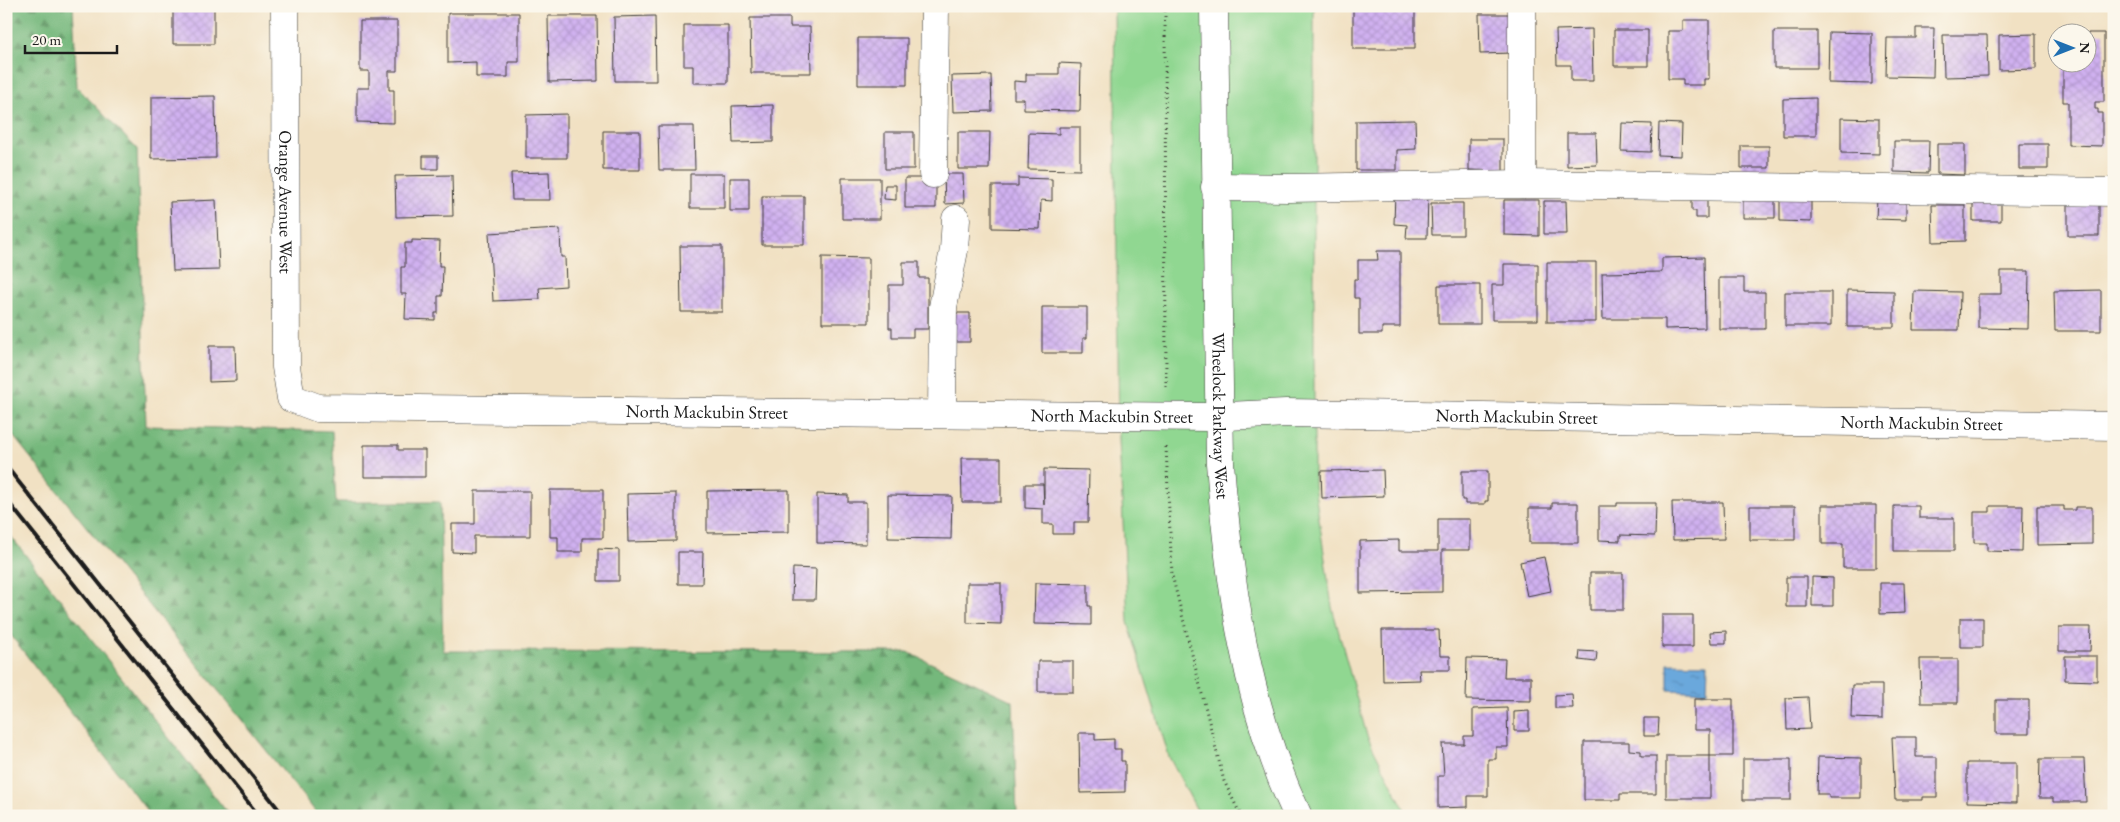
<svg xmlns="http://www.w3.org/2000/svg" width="2120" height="822" viewBox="0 0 2120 822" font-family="'EB Garamond',serif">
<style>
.forest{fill:url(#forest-firs);stroke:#486a4c}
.park{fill:#90d791;stroke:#567a56}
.water{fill:url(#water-ripples);stroke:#43627c}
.building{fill:url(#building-cross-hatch)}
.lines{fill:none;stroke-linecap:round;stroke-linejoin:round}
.minor-casing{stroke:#3c3a35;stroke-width:29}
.path{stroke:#3c3a35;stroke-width:3;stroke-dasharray:1 4;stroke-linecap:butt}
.minor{stroke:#fff;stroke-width:28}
.rail{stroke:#1c1c1c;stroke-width:4}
.labels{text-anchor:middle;stroke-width:4;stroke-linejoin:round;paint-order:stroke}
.street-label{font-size:18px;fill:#1c1c1c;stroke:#fbf7ec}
</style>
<defs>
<pattern id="forest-firs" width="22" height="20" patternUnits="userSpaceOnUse" patternTransform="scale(1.25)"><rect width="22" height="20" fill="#74b87b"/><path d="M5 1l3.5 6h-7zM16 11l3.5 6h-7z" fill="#5e9564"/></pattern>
<pattern id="water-ripples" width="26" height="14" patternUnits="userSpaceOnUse" patternTransform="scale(1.25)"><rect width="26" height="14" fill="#6aa8dc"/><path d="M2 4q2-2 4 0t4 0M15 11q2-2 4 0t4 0" fill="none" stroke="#5688b2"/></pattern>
<pattern id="building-cross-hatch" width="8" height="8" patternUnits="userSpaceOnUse" patternTransform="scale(1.25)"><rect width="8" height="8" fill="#d0b1f0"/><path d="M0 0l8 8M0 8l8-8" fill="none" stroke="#b298cd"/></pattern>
</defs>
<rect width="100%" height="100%" fill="#fbf7ec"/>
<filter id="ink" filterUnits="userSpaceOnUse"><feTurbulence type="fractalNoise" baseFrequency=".02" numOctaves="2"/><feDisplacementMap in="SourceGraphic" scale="10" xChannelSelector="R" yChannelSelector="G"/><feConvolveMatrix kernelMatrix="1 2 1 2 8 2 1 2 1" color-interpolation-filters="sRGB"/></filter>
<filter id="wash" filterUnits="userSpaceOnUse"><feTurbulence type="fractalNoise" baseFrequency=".0096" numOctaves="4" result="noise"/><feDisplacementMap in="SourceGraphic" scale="20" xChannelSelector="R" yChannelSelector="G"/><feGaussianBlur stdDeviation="1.12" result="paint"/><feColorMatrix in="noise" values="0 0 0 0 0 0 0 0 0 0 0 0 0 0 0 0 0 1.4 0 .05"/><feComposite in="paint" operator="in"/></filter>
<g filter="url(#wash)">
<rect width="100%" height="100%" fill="#f1e1c3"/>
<path class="forest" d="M6,6H73L77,87L137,149L146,426L332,431L336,502H440L443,651L907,652L1013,701L1017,816H319L6,427Z
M6,530L230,816H148V812L6,629Z"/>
<path class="park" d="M1114,6H1314V485L1332,607L1367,736L1408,816H1200L1169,757L1128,622L1119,440Z"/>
<path class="water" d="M1668,663L1708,664L1707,692L1668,690Z"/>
<g id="blocks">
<path class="building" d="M173,6H214V44H173Z
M1353,6H1415V49H1353Z
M448,13H519V62H508V77H476V62L448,63Z
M1479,14H1511L1512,53L1480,54Z
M548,16H597L598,81L549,82Z
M655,16L656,81H615L614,17Z
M750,18H790V27H810L811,73H751Z
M1683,20H1709V79H1704V85H1683V79H1668V31H1683Z
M360,21H397V71H389V90H394V123L357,122V88H369V71H360Z
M684,25H728V83H693V66H684Z
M1916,28H1934L1933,77L1886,76L1887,38H1916Z
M1592,29L1593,81H1571V65H1557L1556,30Z
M1614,30H1648V66H1614Z
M1774,31H1817V68H1774Z
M1829,32L1872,33V84L1828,83Z
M2088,33H2104V102H2095V109H2098V113H2102V146L2068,145V102H2063V62H2088Z
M2036,34V69L1999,70V35Z
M1943,35H1987L1988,76L1944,77Z
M858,38H907V85H858Z
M1059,63L1081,64L1080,111L1024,110V99H1014V81L1026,82V74H1059Z
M991,75L992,111L953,112L952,76Z
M215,96L216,158L151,159V97Z
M1816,98V136H1783V99Z
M773,105V142L733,143L732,106Z
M567,114V158H526V115Z
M1841,118L1879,119V154L1841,153Z
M1415,120L1416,149L1397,150V170H1356V121Z
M1622,123L1652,124L1651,152L1621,151Z
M1659,123L1682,124L1681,156L1658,155Z
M658,126H694L695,170H659Z
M1059,127H1080V170L1028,169L1029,133L1059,134Z
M603,131H640V170H603Z
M885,132H914V169H885Z
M958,132H990L989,169H958Z
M1567,133H1596L1597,165L1567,166Z
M1469,139H1503V171L1469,170Z
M1894,141H1929L1928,173L1894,172Z
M1937,144H1965V175L1937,174Z
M2019,144H2048V169H2019Z
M1741,146H1769V168H1741Z
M423,156H438V169H423Z
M549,172L550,200H512L511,173Z
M690,174H724V208H690Z
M944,174H963L964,203L945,204Z
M452,175L453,216L396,217L395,176Z
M730,178H749V211H730Z
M842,178H880V219H842Z
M905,178H936V208H905Z
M1018,178L1052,179V201L1041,200L1040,229L992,228V186H1018Z
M885,185H896V200L884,199Z
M1395,192H1428L1427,238H1406L1407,225L1394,224Z
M762,196H804V245H762Z
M1780,196H1811V222L1780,221Z
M1692,197H1707V218H1696V211H1692Z
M1743,198H1775V218H1743Z
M1877,198L1906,199V220L1876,219Z
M1973,199H2001V221H1973Z
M216,200L219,270L173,271L170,202Z
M1504,200H1539V236L1504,235Z
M1544,201H1566L1567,234H1544Z
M2068,202H2099V236H2068Z
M1431,203H1463V235H1432Z
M1932,205H1965V241L1933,242Z
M560,229L561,257H565L566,286L539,288L540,299L493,301L489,233Z
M412,240L440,241L439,266H443L442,296H438V313H435V320L405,319L406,294H401V267H405V243H412Z
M680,246H722V312H681Z
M1377,251H1400V327H1382V334H1359V298H1354V279H1358V260H1378Z
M822,257L869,258V323H822Z
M1704,257L1705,328L1665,329V319H1603L1602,273L1662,272V258Z
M903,262H919V278H928V329H913V337H892V328H889V285H903Z
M1547,262H1596V322H1547Z
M1504,264H1538V320H1492V285H1504Z
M2001,271H2029L2028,329L1978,328V294H2001Z
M1719,278H1744V292H1765V329H1719Z
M1438,285H1480V324H1438Z
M1847,290L1894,291V327H1847Z
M2101,290V331H2055L2054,291Z
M1914,291L1960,292L1959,330H1913Z
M1785,292H1831V326H1785Z
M1042,307H1087V338H1083V353H1042Z
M953,313H970V342H953Z
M209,346H235L236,381L209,382Z
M364,445H398V450H425V477H364Z
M961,458H1001V502H962Z
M1044,469L1089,470L1088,522H1074V534H1053V524H1043V509L1025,508V484H1043L1044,505Z
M1383,470L1384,496L1322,498L1321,471Z
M1462,471H1488V501H1485V504H1465V500H1462Z
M550,490H603V538H582V552H558V537H550Z
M789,490V532L707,533V491Z
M475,491H530V536H474V553L452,552V524H475Z
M676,493V541L628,542L627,494Z
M817,494L848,495V502H866V544L817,543Z
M888,495L952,496L951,539L888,538Z
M1672,502H1723L1724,539L1673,540Z
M1552,503H1578V543H1529V508H1552Z
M1617,503H1656L1655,536L1620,535V541L1599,540V506H1617Z
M1822,505H1876V568H1843V544H1822Z
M1750,506H1795V540H1750Z
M1894,506H1919V518H1954V551H1894Z
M1990,506H2023L2022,552L1987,551V543H1974V512H1990Z
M2037,506H2064V510H2075V507H2092V544L2037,545Z
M1438,519H1470V550H1442V592L1360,593V541L1399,540V551H1438Z
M598,549L619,550V581H598Z
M678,552H703L702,584H678Z
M1544,557L1551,591L1527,596L1520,562Z
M793,568L816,569L815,600H792Z
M1590,573H1623V610H1590Z
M1786,577H1807V607H1786Z
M1812,577L1833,578V606H1812Z
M967,583H1001V624L967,623Z
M1035,583L1088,584V606H1091V625L1034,624Z
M1880,583H1904L1905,613L1880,614Z
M1662,615H1693V647H1662Z
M1960,618H1983V647H1960Z
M2059,627H2091L2090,651H2059Z
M1382,630H1439L1440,656H1450V670H1419L1420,680L1383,681Z
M1726,631V643H1711L1710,632Z
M1580,651L1597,652L1596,662L1579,660Z
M2065,656H2097V681L2065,680Z
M1467,658L1505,659L1504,677H1531V701L1466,700Z
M1920,659H1958V703H1921Z
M1038,661H1073V692H1038Z
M1852,685H1882V719L1851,718Z
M1572,694L1573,708H1555V695Z
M1808,697L1810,729L1787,730L1786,698Z
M1694,699H1733V756H1710V730H1694Z
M1996,700H2029V734H1996Z
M1507,708L1508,747H1496V759H1488V796H1468V807L1438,808V776H1444L1442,744H1464V736H1473V709Z
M1529,711V731H1514V712Z
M1644,718H1659L1658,736H1644Z
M1079,733H1095V740L1114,739V749H1121V761H1125V792L1080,793Z
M1892,737H1916V757H1937V797H1923V800H1895Z
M1584,742H1629V750L1641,751V756H1656V794H1620V800H1584Z
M1666,756H1710V798H1666Z
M1818,757L1861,758V798H1829V794H1817Z
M1743,759H1791V800H1743Z
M2040,759H2084L2086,802H2053V798H2039Z
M1967,763H2016V803L1967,802Z"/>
</g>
</g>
<g filter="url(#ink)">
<use href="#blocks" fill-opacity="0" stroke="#3c3a35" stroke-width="1"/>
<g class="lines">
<g class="minor-casing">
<g id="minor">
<path id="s1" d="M285,6L286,367L291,398L318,408L1208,417L1286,413L2114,426"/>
<path id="s2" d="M1214,6L1220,463C1229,583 1246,707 1298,816"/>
<path d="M1522,6V184"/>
<path d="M933,174L935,6"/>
<path d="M1215,187L1289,188L1522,184L2114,192"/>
<path d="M942,414L943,307L954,250L956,219"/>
</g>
</g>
<path class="path" d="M1165,6L1166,388
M1166,447L1172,575L1224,781L1241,816"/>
<use href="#minor" class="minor"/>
<path class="rail" d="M6,466L284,816
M6,499L259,816"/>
</g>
</g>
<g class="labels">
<g class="street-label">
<text dy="6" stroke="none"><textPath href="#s1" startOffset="196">Orange Avenue West</textPath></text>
<text dy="6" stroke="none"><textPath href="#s1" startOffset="810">North Mackubin Street</textPath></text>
<text dy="6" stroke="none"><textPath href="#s1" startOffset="1215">North Mackubin Street</textPath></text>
<text dy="6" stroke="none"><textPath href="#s2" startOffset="410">Wheelock Parkway West</textPath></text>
<text dy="6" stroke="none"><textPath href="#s1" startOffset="1620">North Mackubin Street</textPath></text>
<text dy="6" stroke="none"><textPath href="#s1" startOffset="2025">North Mackubin Street</textPath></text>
</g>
</g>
<rect width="2120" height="822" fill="none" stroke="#fbf7ec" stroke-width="25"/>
<g transform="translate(2072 48) rotate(90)"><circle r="24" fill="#fbf7ec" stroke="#a29f99"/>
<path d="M0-4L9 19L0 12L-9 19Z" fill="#1f6fb2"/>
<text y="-8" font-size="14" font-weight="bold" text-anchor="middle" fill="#1c1c1c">N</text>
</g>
<path d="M25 45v8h92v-8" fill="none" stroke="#1c1c1c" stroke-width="2.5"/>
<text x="32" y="45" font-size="15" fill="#1c1c1c" stroke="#fbf7ec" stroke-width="4" paint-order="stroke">20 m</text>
</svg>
